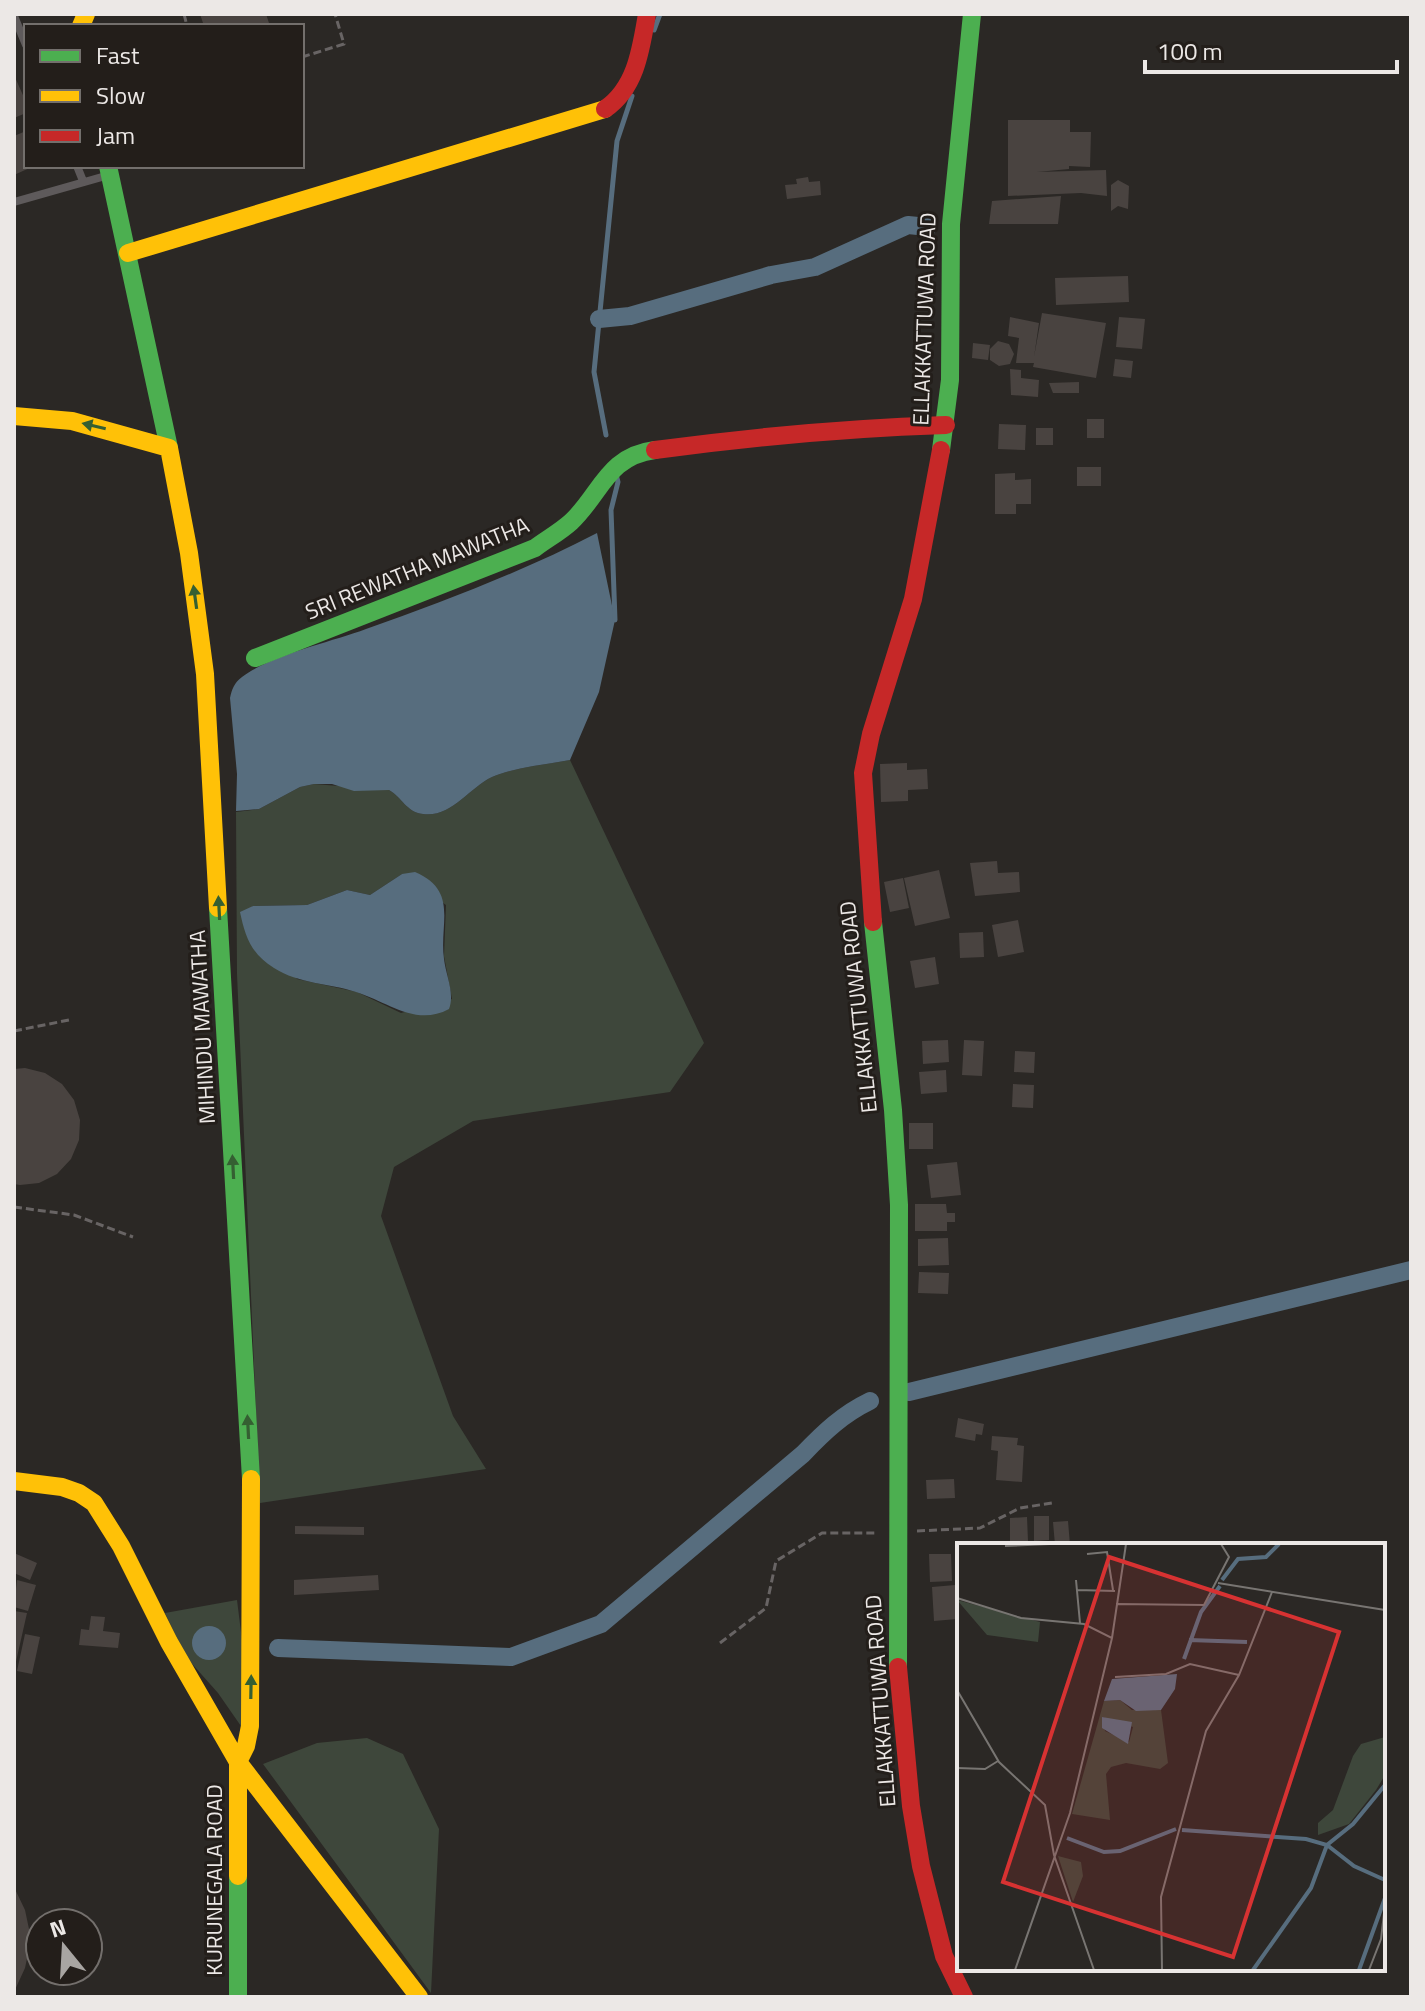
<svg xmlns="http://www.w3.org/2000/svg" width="1425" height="2011" viewBox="0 0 1425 2011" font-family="'Titillium Web',sans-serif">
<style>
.green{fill:#3e473b;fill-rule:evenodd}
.water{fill:#576d7e}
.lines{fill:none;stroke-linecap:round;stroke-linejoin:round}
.stream{stroke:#576d7e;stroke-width:5}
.canal{stroke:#576d7e;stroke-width:18}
.building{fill:#494340}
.path{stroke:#686464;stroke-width:3;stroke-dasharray:8 4;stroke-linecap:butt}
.lane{stroke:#5e5a5b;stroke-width:8}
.fast{stroke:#4caf50;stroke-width:18}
.slow{stroke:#ffc107;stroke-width:18}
.jam{stroke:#c62828;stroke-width:18}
.oneway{fill:#355f32}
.labels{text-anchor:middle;stroke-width:6;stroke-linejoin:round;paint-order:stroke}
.street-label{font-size:22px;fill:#ece8e6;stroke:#231e1a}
.inset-river{fill:none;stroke:#576d7e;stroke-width:4}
.inset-road{fill:none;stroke:#787572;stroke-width:2}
.view{fill:#d73232;fill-opacity:0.15;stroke:#d73232;stroke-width:4}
.inset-edge{fill:none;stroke:#ece8e6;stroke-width:4}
</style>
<rect width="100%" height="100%" fill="#2b2825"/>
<path class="green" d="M570,760L704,1043L670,1092L473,1121L394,1167L381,1216L453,1416L486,1469L260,1503L237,974L236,812L259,809L300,787L314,784L389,790C402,797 406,812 423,814C451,818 469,788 492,777C515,767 545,765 570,760ZM402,874L446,905L444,956L452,999L401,1013L357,992L297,979L252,906L307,905L347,890L370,895Z
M237,1600L242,1640L243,1729L218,1693L186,1657L165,1613Z
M367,1738L403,1754L439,1829L431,1993L263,1764L317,1743Z"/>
<path class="water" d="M597,533L615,620L599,692L570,760C545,765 515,767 492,777C469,788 451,818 423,814C406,812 402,797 389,790L354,791L332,784H314L300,787L259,809L236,811L237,774L230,698C232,689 234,683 242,677C271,655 331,642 366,629C445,601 524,571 597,533Z
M415,872C459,891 439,923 444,959C446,976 455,993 449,1009C416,1027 388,1002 356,992C329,983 299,984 274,968C251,954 245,936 240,912L253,906L307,905L347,890L370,895L402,874Z
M192 1643a17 17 0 1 1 34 0a17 17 0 1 1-34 0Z"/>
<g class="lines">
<path class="stream" d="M654,30L660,14
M606,435L594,372L617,141L632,96
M615,620L611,510L618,482L616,474"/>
<path class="canal" d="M599,319L630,316L771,275L815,267L908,225L928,227
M909,1392L1411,1270
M278,1648L511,1657L601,1624L803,1454C824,1432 843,1414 870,1401"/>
</g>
<path class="building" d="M200,14H266L270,26H204Z
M14,75L26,102V113L14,118Z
M1008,120H1070V132H1091L1090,167L1069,166V169L1037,172L1106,170L1107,196L1081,193L1008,196Z
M26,131V166H34L14,175V136Z
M808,177L809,182L820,181L821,195L787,199L785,185L797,184L796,179Z
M1118,180L1129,186L1128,209L1118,206L1111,211V185Z
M1061,196L1058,224H989L992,201Z
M1128,276L1129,302L1056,305L1055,278Z
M1042,313L1106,323L1096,378L1033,367L1034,363H1016L1019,338L1008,336L1010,317L1039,323L1034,357Z
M1119,317L1145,319L1142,349L1116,347Z
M998,341L1009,344L1014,354L1010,364L999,366L990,360V349Z
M973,343L990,345L988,360L972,358Z
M1115,359L1133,361L1131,378L1113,376Z
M1010,369L1021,370V378L1039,380L1038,397L1011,395Z
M1079,382V393H1053L1049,383Z
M1087,419H1104V438H1087Z
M999,424L1026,425L1025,450L998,449Z
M1036,428H1053V445H1036Z
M1077,467H1101V486H1077Z
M1015,473V480L1031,479V504H1016V514H995V474Z
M907,763V770L927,769L928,789L908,790V801L881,802L880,764Z
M997,861L998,873L1019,872L1020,892L975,896L970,863Z
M939,870L950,918L915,926L904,878Z
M903,878L909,908L890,912L884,882Z
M1018,920L1024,952L998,957L992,925Z
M983,932L984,957L960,958L959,933Z
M935,957L939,984L915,988L910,961Z
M948,1040L949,1062L923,1064L922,1041Z
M964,1040L984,1041L982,1076L962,1075Z
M1015,1051L1035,1052L1034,1073L1014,1072Z
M25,1068L45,1073L62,1084L74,1100L80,1120L79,1140L71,1159L57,1174L39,1183L20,1185L14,1184V1069Z
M946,1070L947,1092L921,1094L919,1072Z
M1013,1084L1034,1085L1033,1108L1012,1107Z
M909,1123H933V1149H909Z
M957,1162L961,1195L931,1198L927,1165Z
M915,1204H946L947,1213H955V1222H947V1231H915Z
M948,1238L949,1265L918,1266V1239Z
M919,1272L949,1273L948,1294L918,1293Z
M958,1418L984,1424L982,1435L976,1434L975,1441L955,1437Z
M992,1436L1018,1438L1017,1445L1024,1446L1022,1482L996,1480L998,1451L991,1450Z
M954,1479L955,1498L927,1499L926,1480Z
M1034,1516H1049V1540L1034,1541Z
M1027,1517L1028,1541H1010V1518Z
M1068,1521L1070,1545H1055L1053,1522Z
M295,1526L364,1527V1535L295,1534Z
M14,1553L37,1563L30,1580L14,1573Z
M929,1554H951L952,1581L930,1582Z
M378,1575L379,1590L294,1595V1580Z
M17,1580L36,1585L28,1611L14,1607Z
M955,1585L957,1619L934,1621L932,1587Z
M14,1611L27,1613L15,1666H14Z
M91,1616L105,1617L103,1631L120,1633L118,1648L79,1645L81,1629L89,1630Z
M25,1634L40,1637L32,1674L17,1671Z
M14,1887L25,1910L29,1929V1949L25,1968L14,1992Z"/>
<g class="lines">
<path class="path" d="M184,14L187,26
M302,57L344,44L335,14
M14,1031L69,1020
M14,1207L74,1215L133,1237
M917,1531L980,1528L1020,1508L1052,1503
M720,1643L766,1608L776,1561L822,1533H878"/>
<path class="lane" d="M14,16L26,45
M77,166L83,181
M14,202L109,175"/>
<path class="fast" d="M108,166L169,448
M941,450L950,380L951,224L972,14
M255,658L535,548C547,539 560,532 571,522C601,494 607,456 655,450
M218,908L251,1479
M873,922L893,1110L899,1205L898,1667
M238,1876V1997"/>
<path class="slow" d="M81,26L86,14
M128,253L605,109
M14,416L72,421L169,448L189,553L205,674L218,908
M14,1481L62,1487L79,1493L94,1503L121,1546L169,1642L238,1762L419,1997
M238,1876V1762L246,1746L250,1726L251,1479"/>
<path class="jam" d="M605,109C636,88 641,49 647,14
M655,450C752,437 848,428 946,425
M873,922L863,773L871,734L913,599L941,450
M898,1667L911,1806L921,1866L944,1956L964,1997"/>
</g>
<defs><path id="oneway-solid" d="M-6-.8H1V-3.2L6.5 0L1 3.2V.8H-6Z" transform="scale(2)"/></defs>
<g class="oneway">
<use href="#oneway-solid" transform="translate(94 426) rotate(-167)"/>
<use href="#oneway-solid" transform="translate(195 597) rotate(-98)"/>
<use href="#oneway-solid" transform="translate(219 908) rotate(-93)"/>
<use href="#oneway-solid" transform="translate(233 1167) rotate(-93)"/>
<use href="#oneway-solid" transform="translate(248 1427) rotate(-93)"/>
<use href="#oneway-solid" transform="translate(251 1687) rotate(-89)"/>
</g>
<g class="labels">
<g class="street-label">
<text transform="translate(924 319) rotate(-88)" y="8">ELLAKKATTUWA ROAD</text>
<text transform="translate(417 568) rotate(-22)" y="8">SRI REWATHA MAWATHA</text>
<text transform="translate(858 1007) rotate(-96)" y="8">ELLAKKATTUWA ROAD</text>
<text transform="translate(202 1027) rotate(-93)" y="8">MIHINDU MAWATHA</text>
<text transform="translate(880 1701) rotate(-94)" y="8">ELLAKKATTUWA ROAD</text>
<text transform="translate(214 1880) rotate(-90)" y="8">KURUNEGALA ROAD</text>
</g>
</g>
<g transform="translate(957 1543)">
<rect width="428" height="428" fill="#2b2825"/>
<path d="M0,57L83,79L81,99L30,92ZM163,157L175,167H204L211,220L203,226L169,220L154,224L149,231L153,277L115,271L147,158ZM145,174L176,184L172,199L148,188ZM428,194V232L419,247L392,281L361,292V280L376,267L396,213L404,201ZM101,313L124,319L126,333L116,359Z" fill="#3e473b" fill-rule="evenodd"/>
<path d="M220,131L218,146L204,167L179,168L163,157L147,158L155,136ZM145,174L175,179L171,201L145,185Z" fill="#576d7e"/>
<path class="inset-river" d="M265,37L281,16L309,14L322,1M232,97L290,99M227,116L244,69L263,43M225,287L349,296L370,302L397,323L428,337M110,295L147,309L163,308L219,286M296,427L354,345L370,302L396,281L428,242M402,427L428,355"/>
<path class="inset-road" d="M48,3L93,1M130,11L150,9L156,47M119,37L123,80M261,40L428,67M120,47L158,48M0,55L64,75L127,81L155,95L113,270L58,427M159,61L247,62L272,14L264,1M155,95L169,1M158,134L209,131L233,121L282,132M0,147L42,219L88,262L97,312L137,427M0,225L28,226L41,218M205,427L204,354L249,188L282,132L315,49M412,427L424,396L428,362"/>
<path class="view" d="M152,14L382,89L276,414L46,339Z"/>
<rect width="428" height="428" class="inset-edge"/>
</g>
<rect width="1425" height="2011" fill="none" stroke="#ece8e6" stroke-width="32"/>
<rect x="24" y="24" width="280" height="144" fill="#231e1a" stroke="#736f6c" stroke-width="2"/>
<rect x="40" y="50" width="40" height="12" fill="#4caf50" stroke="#736f6c" stroke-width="2"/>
<text x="96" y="64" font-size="24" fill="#ece8e6">Fast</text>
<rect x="40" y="90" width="40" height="12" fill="#ffc107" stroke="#736f6c" stroke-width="2"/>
<text x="96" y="104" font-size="24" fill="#ece8e6">Slow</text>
<rect x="40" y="130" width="40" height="12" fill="#c62828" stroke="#736f6c" stroke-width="2"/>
<text x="96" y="144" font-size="24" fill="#ece8e6">Jam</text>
<g transform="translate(64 1947) rotate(342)"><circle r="38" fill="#231e1a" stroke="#736f6c" stroke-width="2"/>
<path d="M0-6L14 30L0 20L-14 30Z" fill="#a8a5a2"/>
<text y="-12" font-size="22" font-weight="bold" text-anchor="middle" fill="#ece8e6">N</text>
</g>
<path d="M1145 60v12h252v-12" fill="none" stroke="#ece8e6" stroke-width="4"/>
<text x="1157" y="60" font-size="24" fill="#ece8e6" stroke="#231e1a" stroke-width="6" paint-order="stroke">100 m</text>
</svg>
